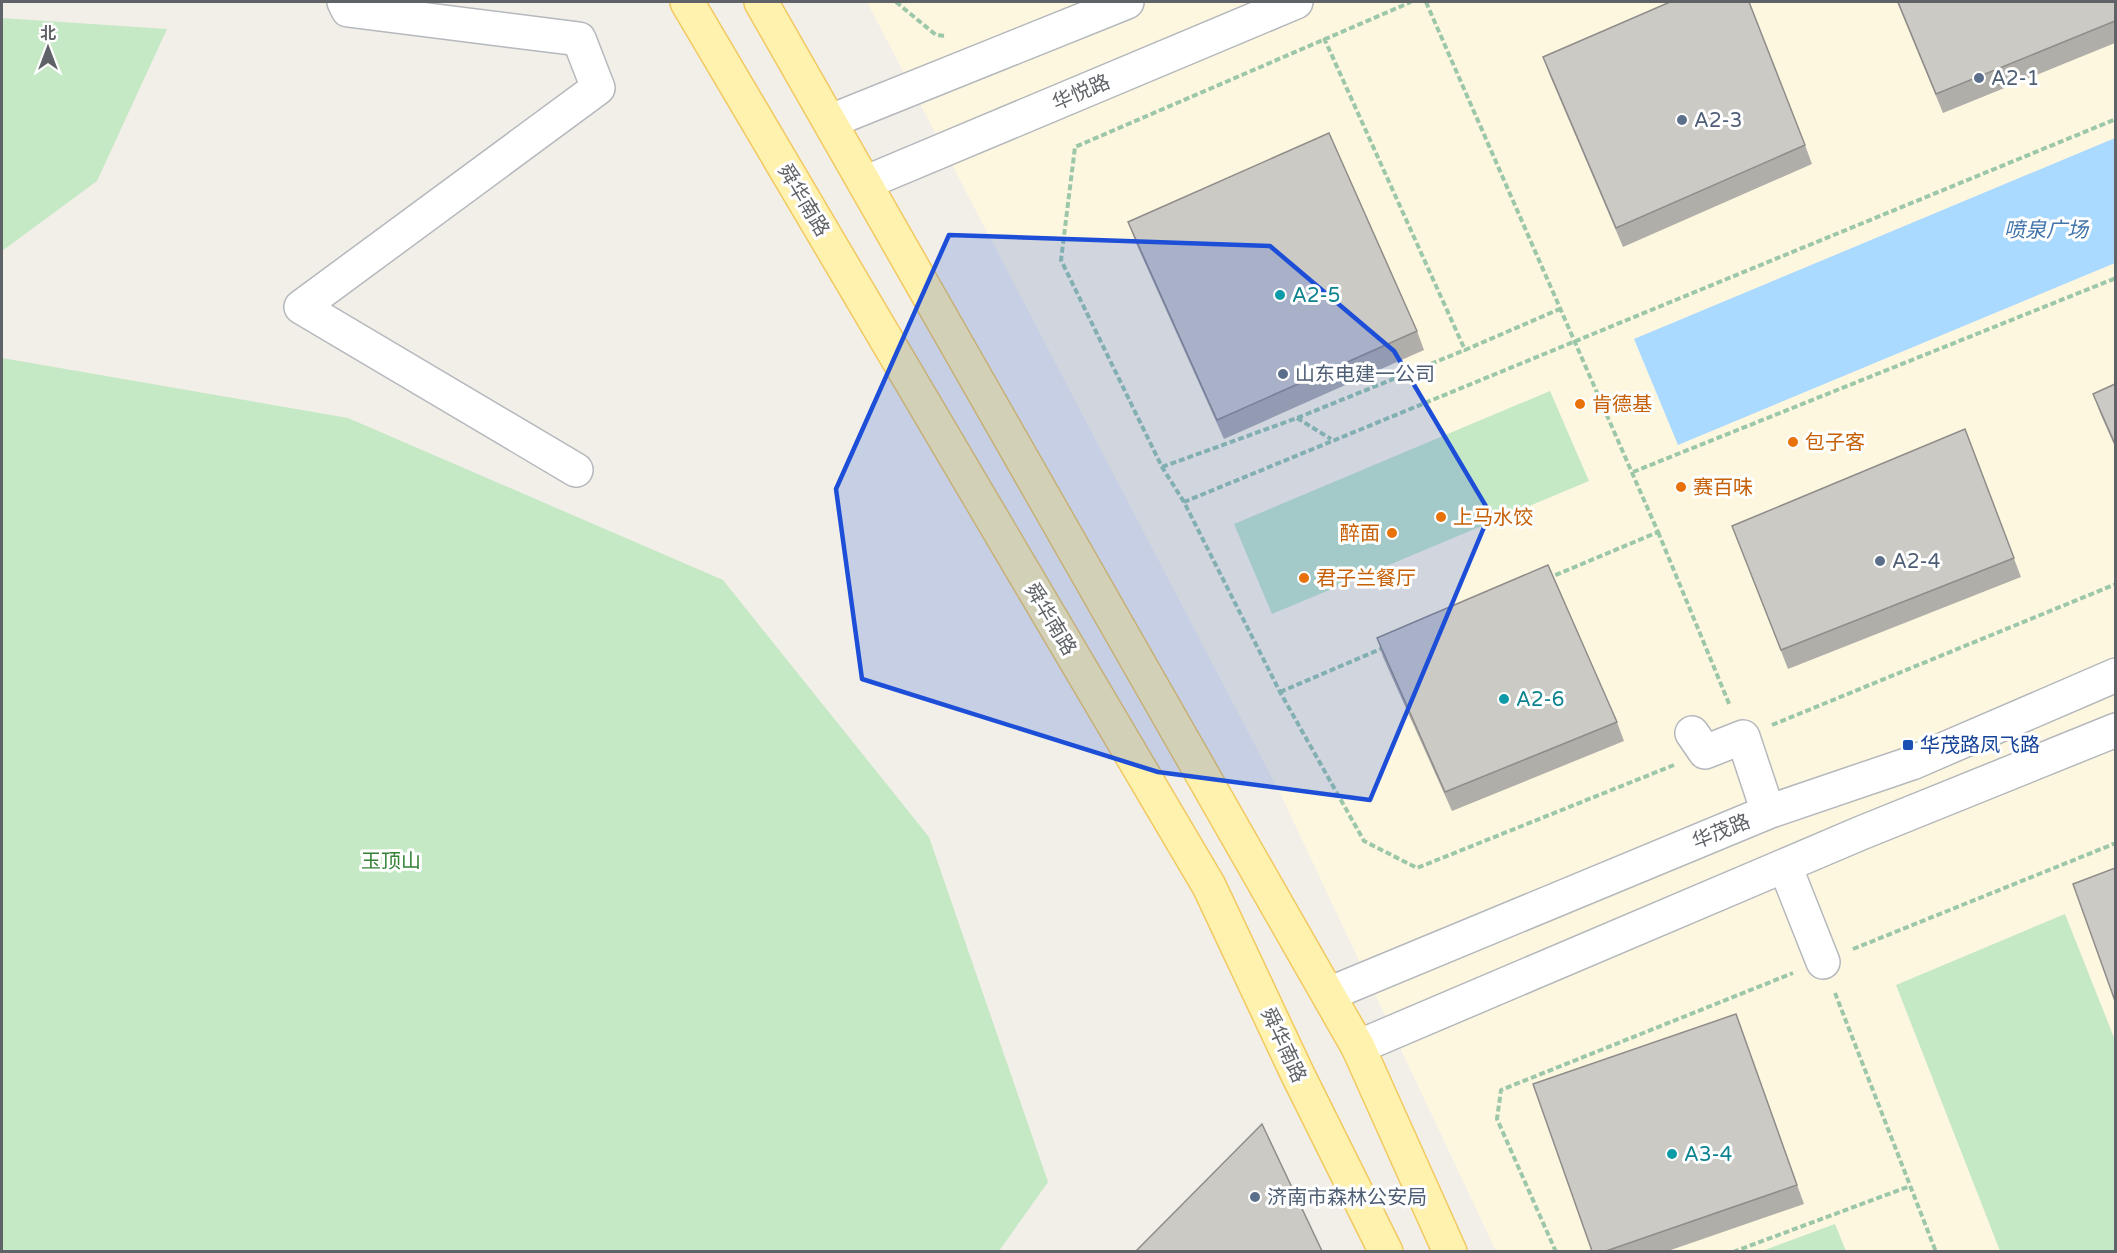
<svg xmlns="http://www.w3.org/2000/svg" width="2117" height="1253" viewBox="0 0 2117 1253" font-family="'Varela Round','Noto Sans SC',sans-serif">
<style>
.commercial{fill:#fef7e0}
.green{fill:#c5e8c5}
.water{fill:#aadaff}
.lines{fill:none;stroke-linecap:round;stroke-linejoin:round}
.minor-casing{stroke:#b5b8bc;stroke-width:36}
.major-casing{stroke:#f2c960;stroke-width:36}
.path{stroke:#9cc7a9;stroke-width:4;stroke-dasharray:6 3;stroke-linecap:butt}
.minor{stroke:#fff;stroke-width:33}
.major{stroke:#fff2af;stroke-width:33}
.wall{fill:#afaea9}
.building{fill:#cccac5;stroke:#8f8d8a;stroke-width:1.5}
.marked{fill:#1d4ed8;fill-opacity:0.2;stroke:#1d4ed8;stroke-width:4.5;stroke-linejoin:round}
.service-dot{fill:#5c6f8a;stroke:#fff;stroke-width:2}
.culture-dot{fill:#0f9aa8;stroke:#fff;stroke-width:2}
.food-dot{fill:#e8710a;stroke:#fff;stroke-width:2}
.transit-dot{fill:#1a4fb4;stroke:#fff;stroke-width:2}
.labels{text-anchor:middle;stroke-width:6;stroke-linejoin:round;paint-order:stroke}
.service-label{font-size:20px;fill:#4e5e75;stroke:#fff;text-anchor:start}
.street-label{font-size:20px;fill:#5f6368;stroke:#fff}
.culture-label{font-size:20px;fill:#0d838f;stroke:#fff;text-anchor:start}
.food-label{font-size:20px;fill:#c56008;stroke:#fff;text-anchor:start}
.transit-label{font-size:20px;fill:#164399;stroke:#fff;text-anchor:start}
.park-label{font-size:20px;fill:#348238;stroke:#fff}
.water-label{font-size:21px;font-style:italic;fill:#4174aa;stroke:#fff}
</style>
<rect width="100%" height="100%" fill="#f1efe8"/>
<path class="commercial" d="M867,2H2115V1251H1496L1281,795Z"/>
<path class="green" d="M2,18L167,29L97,181L2,251Z
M2,358L348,418L723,580L929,837L1048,1182L999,1251H2Z
M1550,391L1589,481L1272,614L1234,524Z
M2065,914L2115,1040V1251H2000L1896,985Z
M1835,1224L1846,1251H1762Z"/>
<path class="water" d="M2115,138V263L1678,445L1634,339Z"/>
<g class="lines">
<g class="minor-casing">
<path id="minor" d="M344,2L348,10L579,39L598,88L301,307L576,470
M831,121L1127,2
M867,182L1296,2
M1692,733L1705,752L1743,737L1768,812
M1785,866L1823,962
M1329,994L1768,812L1912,763L2116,675
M1358,1047L1861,833L2116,730"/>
</g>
<g class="major-casing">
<path id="major" d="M687,2L1209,886L1297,1073L1386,1252
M761,2L1358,1047L1450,1252"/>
</g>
<path class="path" d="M896,2L936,35L946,36
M1426,2L1658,532L1551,577
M1324,38L1465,350L1562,308
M1297,418L1331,439
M1162,467L1297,418L1465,350
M1633,472L2116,278
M1184,502L1162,467L1061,260L1075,147L1411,2
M1658,532L1730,706
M1280,692L1383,648
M1772,725L2116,584
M1674,765L1417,868L1364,841L1280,692L1184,502L2116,119
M1853,949L2116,843
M1835,993L1936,1252
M1556,1252L1497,1119L1501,1090L1793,973
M1733,1252L1910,1186"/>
<use href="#minor" class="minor"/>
<use href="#major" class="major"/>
</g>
<path class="wall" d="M1897,2H2115V43L1943,113Z
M1543,57L1805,145L1812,164L1623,247L1550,76Z
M1128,222L1417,331L1424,350L1224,439L1135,241Z
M2115,384V447L2100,413L2093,394Z
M1965,429L2021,577L1788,669L1732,526Z
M1377,638L1617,722L1624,741L1452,811L1383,657Z
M1736,1014L1804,1204L1668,1251H1592Z"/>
<path class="building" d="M1670,2H1749L1805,145L1616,228L1543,57Z
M1898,2H2115V21L1936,94Z
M1329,133L1417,331L1217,420L1128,222Z
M2115,384V444L2093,394Z
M1965,429L2014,558L1781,650L1732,526Z
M1548,565L1617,722L1445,792L1377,638Z
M2115,868V1001L2073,884Z
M1736,1014L1797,1185L1606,1251H1592L1533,1084Z
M1262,1124L1322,1251H1136Z"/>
<path class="marked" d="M949,235L1270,246L1394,351L1490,513L1370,800L1158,772L862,679L836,489Z"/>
<g class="service-dot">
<circle cx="1979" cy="78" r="6"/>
<circle cx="1682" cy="120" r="6"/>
<circle cx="1283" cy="374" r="6"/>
<circle cx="1880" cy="561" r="6"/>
<circle cx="1255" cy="1197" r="6"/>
</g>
<g class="culture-dot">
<circle cx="1280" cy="295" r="6"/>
<circle cx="1504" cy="699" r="6"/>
<circle cx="1672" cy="1154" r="6"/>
</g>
<g class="food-dot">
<circle cx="1580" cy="404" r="6"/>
<circle cx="1793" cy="442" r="6"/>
<circle cx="1681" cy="487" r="6"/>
<circle cx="1441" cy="517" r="6"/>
<circle cx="1392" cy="533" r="6"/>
<circle cx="1304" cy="578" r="6"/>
</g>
<rect class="transit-dot" x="1902" y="739" width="12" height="12" rx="3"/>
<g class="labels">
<g class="service-label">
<text x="1991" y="85">A2-1</text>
<text x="1694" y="127">A2-3</text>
<text x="1295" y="381">山东电建一公司</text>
<text x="1892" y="568">A2-4</text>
<text x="1267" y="1204">济南市森林公安局</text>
</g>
<g class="street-label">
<text transform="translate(1081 92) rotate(-23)" y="7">华悦路</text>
<text transform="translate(804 200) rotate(59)" y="7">舜华南路</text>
<text transform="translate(1051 619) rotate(59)" y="7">舜华南路</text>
<text transform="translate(1721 831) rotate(-22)" y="7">华茂路</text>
<text transform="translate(1284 1045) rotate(65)" y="7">舜华南路</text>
</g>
<g class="culture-label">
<text x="1292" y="302">A2-5</text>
<text x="1516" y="706">A2-6</text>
<text x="1684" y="1161">A3-4</text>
</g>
<g class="food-label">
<text x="1592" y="411">肯德基</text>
<text x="1805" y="449">包子客</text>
<text x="1693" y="494">赛百味</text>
<text x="1453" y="524">上马水饺</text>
<text x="1380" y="540" text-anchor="end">醉面</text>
<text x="1316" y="585">君子兰餐厅</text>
</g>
<g class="transit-label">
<text x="1920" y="752">华茂路凤飞路</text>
</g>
<g class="park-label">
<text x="391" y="868">玉顶山</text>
</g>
<g class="water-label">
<text x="2046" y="237">喷泉广场</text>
</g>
</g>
<rect width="2117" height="1253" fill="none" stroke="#5f6368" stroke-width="6"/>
<g transform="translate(48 48)" stroke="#ffffff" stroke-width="4.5" paint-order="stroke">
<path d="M0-4.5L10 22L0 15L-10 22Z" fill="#5f6368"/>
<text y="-9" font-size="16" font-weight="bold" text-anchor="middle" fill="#5f6368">北</text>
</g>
</svg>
